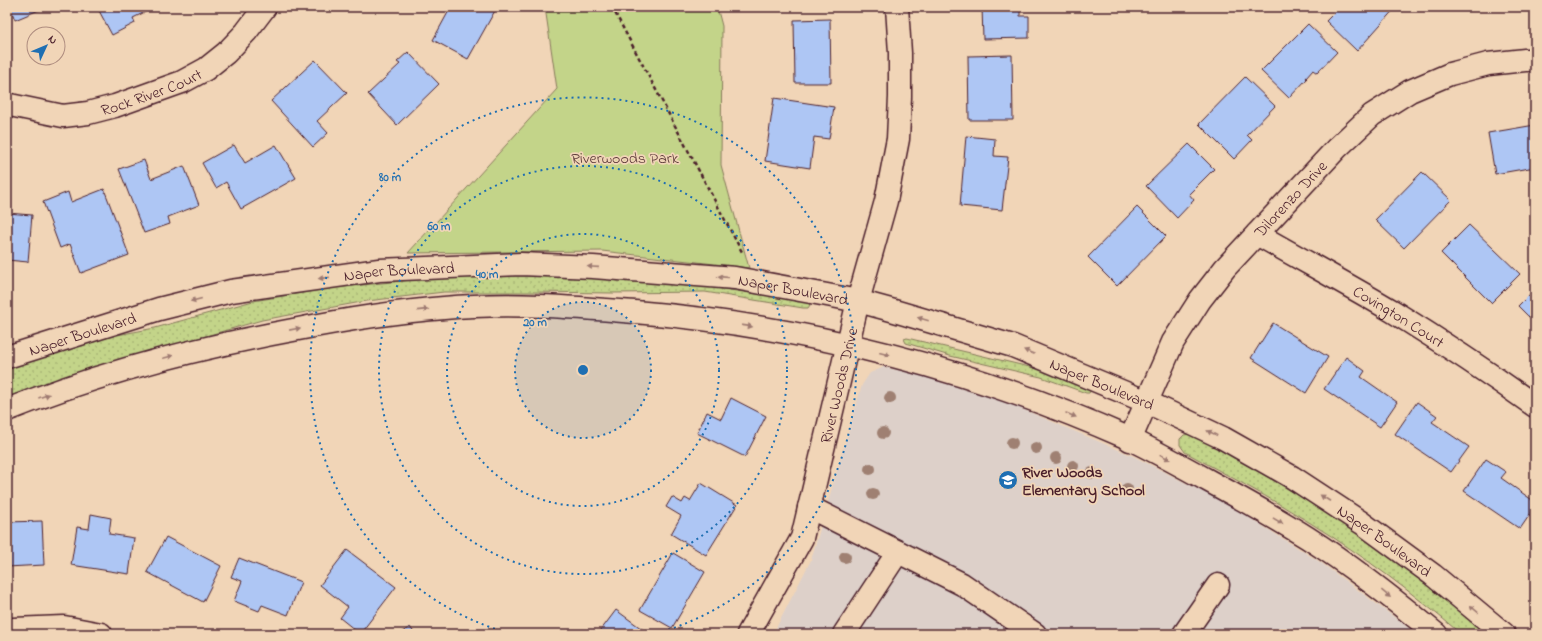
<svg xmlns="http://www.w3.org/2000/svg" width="1542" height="641" viewBox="0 0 1542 641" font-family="'Indie Flower',sans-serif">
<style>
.built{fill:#ddd0c9}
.grass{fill:url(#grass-dots);stroke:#867a5a}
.park{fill:#c3d489;stroke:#867a5a}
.building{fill:#aec6f4;stroke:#4a1f2b}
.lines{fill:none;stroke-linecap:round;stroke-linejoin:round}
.minor-casing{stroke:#4a1f2b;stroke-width:25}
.major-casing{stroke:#4a1f2b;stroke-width:25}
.path{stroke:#4a1f2b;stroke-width:2.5;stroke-dasharray:4 3;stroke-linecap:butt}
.minor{stroke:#f1d5b7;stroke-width:22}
.major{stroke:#f1d5b7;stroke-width:22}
.tree{fill:#9f8072}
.oneway{fill:#9e7a71}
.ring{fill:none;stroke:#1f6fb2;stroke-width:2;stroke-dasharray:2 4}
.labels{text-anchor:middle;stroke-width:3.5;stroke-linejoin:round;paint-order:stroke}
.street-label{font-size:16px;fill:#4a1f2b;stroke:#f1d5b7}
.park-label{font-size:16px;fill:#5c3a39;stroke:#f1d5b7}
.poi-label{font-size:16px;font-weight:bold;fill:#4a1f2b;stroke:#f1d5b7;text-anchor:start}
.centre{fill:#1f6fb2;stroke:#f1d5b7;stroke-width:2}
.ring-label{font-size:12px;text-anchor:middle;font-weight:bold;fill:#1f6fb2;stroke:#f1d5b7;stroke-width:3.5;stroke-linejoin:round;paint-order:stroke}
</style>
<defs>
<pattern id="grass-dots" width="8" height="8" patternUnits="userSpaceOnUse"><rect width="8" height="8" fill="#c3d489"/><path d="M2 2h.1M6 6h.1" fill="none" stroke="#a9b676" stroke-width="1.8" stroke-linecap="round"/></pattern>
</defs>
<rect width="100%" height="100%" fill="#f1d5b7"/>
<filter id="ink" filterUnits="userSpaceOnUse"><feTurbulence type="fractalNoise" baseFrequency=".025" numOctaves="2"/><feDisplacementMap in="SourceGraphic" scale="8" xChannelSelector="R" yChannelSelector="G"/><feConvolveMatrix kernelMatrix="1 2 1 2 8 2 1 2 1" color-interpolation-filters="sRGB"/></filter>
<g filter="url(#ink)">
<path class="built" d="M884,367L915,374L1008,403L1133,456L1229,505L1320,562L1417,634H773L811,560L862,385L870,373Z"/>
<path class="grass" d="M507,276L603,277L688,284L799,300L807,302L810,305L808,308H803L705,292L613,293L530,292H444L367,301L262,320L83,371L7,397V368L74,343L155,328L253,301L333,288L421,279Z
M907,338L1038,369L1055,374L1091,390L1089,393H1086L1041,377L950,356L906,343L904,339Z
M1190,434L1194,435C1249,466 1304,497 1356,532C1402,563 1445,599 1488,634H1461C1414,594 1364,556 1312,524C1271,498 1227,475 1185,452L1180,445V439L1184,435Z"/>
<path class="park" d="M545,7H717L722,26L721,165L749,268L602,251L408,253L557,89Z"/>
<path class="building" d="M10,7H46L15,20Z
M97,7H155L133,18L135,23L112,35Z
M451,7H497L468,59L433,40Z
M982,7H1020V16H1029V38L983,39Z
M1340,7H1396L1357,51L1326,21Z
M830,19L831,83H795L794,20Z
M1308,24L1337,52L1317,73L1313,70L1306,78L1307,79L1289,98L1261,71Z
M408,52L439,84L397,125L368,94L400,64L397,62Z
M1012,55L1013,120H969L968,56Z
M315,60L347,93L317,121L328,133L313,147L271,101Z
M1245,77L1275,106L1247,135L1252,140L1234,159L1199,124Z
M774,98L834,107L829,139L814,137L810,168L765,161Z
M1535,125V167L1495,174L1488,133Z
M966,136L995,139L994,156L1008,157L1002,210L960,206Z
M1189,144L1214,169L1189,194L1194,200L1177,218L1146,186Z
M234,145L245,163L276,145L296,178L241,209L226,182L216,188L202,163Z
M144,160L151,179L184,166L199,205L168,217L170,224L144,233L119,169Z
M1422,172L1451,200L1404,248L1375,220Z
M104,189L129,255L81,273L70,244L60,248L43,202L68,192L71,202Z
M1137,207L1166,236L1117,286L1088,257Z
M7,213L32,215L28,262L7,260Z
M1469,225L1520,274L1491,303L1441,253Z
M1535,289V323L1518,306Z
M1273,323L1328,357L1306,393L1251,358Z
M1346,357L1365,371L1361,377L1397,402L1380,427L1324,389Z
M731,398L766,416L745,457L697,433L707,412L721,419Z
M1417,402L1437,416L1432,422L1469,447L1451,472L1395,434Z
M1486,459L1506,472L1501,478L1535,502V507L1520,529L1464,491Z
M701,483L737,505L706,555L671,534L681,516L666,507L672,497L682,503L685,498L690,501Z
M91,514L111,518L109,534L134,538L129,574L71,565L77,527L89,529Z
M42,521L44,565L7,567V522Z
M166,537L221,566L203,602L147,572Z
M347,550L396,587L360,634L340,618L348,607L320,585Z
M673,553L705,572L672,628L640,610Z
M239,558L301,582L288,615L262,605L259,611L234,601L242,581L231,577Z
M616,610L649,634H598Z
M410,627L415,634H399Z"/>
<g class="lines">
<g class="minor-casing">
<g id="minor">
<path id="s1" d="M10,105L63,116L88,113L115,106L182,82L206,69L226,53L246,32L265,7"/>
<path id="s2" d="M1257,234C1302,260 1349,285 1394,312C1442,342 1489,373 1535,406"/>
<path id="s3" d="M1130,440L1173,342L1200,300L1225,268L1337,148L1372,115L1410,91L1450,74L1488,64L1525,60H1535"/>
<path d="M809,507L962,584L1035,634"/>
<path d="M7,630L13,629L64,627L101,634"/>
<path id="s4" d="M748,634L802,538L858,301L886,201L898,139L900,97V53L897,7"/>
<path d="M844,634L898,552"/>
<path d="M1184,634L1218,585"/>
</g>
</g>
<g class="major-casing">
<g id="major">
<path id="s5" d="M7,357L159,309L231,291L379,270L521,264L593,267L735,278L827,295L858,301L891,310L1013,346L1147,402L1223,438L1292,477L1362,523L1433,575L1504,634"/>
<path d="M7,410C99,373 196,348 293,330C343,320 393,312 444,308C507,302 572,307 635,312C805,326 972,369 1128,438C1155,451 1182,466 1209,481C1242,499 1276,518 1308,538C1353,567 1395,600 1436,634"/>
</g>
</g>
<path class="path" d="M612,7L742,252"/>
<use href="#minor" class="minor"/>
<use href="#major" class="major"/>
</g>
<g class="tree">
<circle cx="890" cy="398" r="6"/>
<circle cx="883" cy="433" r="6"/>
<circle cx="1012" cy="443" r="6"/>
<circle cx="1036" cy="448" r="6"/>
<circle cx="1056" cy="458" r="6"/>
<circle cx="1073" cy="466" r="6"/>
<circle cx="870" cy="469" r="6"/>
<circle cx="1092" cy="473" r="6"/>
<circle cx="1127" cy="489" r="6"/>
<circle cx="873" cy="494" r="6"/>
<circle cx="845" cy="557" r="6"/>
</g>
<defs><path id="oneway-solid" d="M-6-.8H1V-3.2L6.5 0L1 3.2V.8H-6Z"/></defs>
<g class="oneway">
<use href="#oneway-solid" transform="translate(593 267) rotate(-176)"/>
<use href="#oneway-solid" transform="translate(723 277) rotate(-175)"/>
<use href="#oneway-solid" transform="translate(324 278) rotate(173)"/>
<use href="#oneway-solid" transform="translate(196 300) rotate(166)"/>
<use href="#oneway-solid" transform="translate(423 310) rotate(-6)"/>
<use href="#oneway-solid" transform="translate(923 319) rotate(-164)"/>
<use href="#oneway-solid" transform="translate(747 326) rotate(8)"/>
<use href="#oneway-solid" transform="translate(295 329) rotate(-11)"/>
<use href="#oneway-solid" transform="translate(1029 352) rotate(-158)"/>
<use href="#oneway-solid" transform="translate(885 354) rotate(14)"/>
<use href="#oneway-solid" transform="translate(168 357) rotate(-14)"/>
<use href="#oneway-solid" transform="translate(44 396) rotate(-19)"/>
<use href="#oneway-solid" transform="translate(1071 415) rotate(23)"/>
<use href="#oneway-solid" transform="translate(1212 433) rotate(-154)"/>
<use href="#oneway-solid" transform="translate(1165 457) rotate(27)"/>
<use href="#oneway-solid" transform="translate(1325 498) rotate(-147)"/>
<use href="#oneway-solid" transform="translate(1278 521) rotate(31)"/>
<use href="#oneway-solid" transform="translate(1386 594) rotate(39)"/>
<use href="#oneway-solid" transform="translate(1474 609) rotate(-140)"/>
</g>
</g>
<circle cx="583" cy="370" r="68" fill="#1f6fb2" fill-opacity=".12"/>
<g class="ring">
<circle cx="583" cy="370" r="68"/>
<circle cx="583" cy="370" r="136"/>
<circle cx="583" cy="370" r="204"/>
<path d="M512 634A273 273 0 1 1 654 634"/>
</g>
<defs>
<g id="school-disc" transform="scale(1)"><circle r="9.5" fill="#1f6fb2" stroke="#f1d5b7"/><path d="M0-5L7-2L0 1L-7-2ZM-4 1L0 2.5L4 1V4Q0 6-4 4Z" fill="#fff"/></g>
</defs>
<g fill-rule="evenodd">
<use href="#school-disc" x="1008" y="480"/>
</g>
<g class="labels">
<g class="street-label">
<text dy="6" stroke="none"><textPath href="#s1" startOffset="146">Rock River Court</textPath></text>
<text dy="6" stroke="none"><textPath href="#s3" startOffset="293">Dilorenzo Drive</textPath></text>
<text dy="6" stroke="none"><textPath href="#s5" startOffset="403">Naper Boulevard</textPath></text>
<text dy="6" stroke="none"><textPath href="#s5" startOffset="799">Naper Boulevard</textPath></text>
<text dy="6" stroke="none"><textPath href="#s2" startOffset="164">Covington Court</textPath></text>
<text dy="6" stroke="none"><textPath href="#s5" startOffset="79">Naper Boulevard</textPath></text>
<text dy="6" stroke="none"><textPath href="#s5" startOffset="1123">Naper Boulevard</textPath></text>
<text dy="6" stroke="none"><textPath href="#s4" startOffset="267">River Woods Drive</textPath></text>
<text dy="6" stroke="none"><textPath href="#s5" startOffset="1447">Naper Boulevard</textPath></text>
</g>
<g class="park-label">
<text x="625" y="163">Riverwoods Park</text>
</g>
<g class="poi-label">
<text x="1022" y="477">River Woods<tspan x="1022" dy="18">Elementary School</tspan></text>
</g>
</g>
<circle cx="583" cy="370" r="6" class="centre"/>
<g class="ring-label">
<text x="390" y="181">80 m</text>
<text x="439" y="230">60 m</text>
<text x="487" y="278">40 m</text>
<text x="535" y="326">20 m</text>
</g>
<rect width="1542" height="641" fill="none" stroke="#f1d5b7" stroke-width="24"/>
<rect x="12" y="12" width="1518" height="617" fill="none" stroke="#4a1f2b" stroke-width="1.5" filter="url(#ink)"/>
<g transform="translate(46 46) rotate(46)"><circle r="19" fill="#f1d5b7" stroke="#ae8c7f"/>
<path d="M0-3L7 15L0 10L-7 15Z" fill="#1f6fb2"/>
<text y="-6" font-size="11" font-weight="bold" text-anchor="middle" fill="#4a1f2b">N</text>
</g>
</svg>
